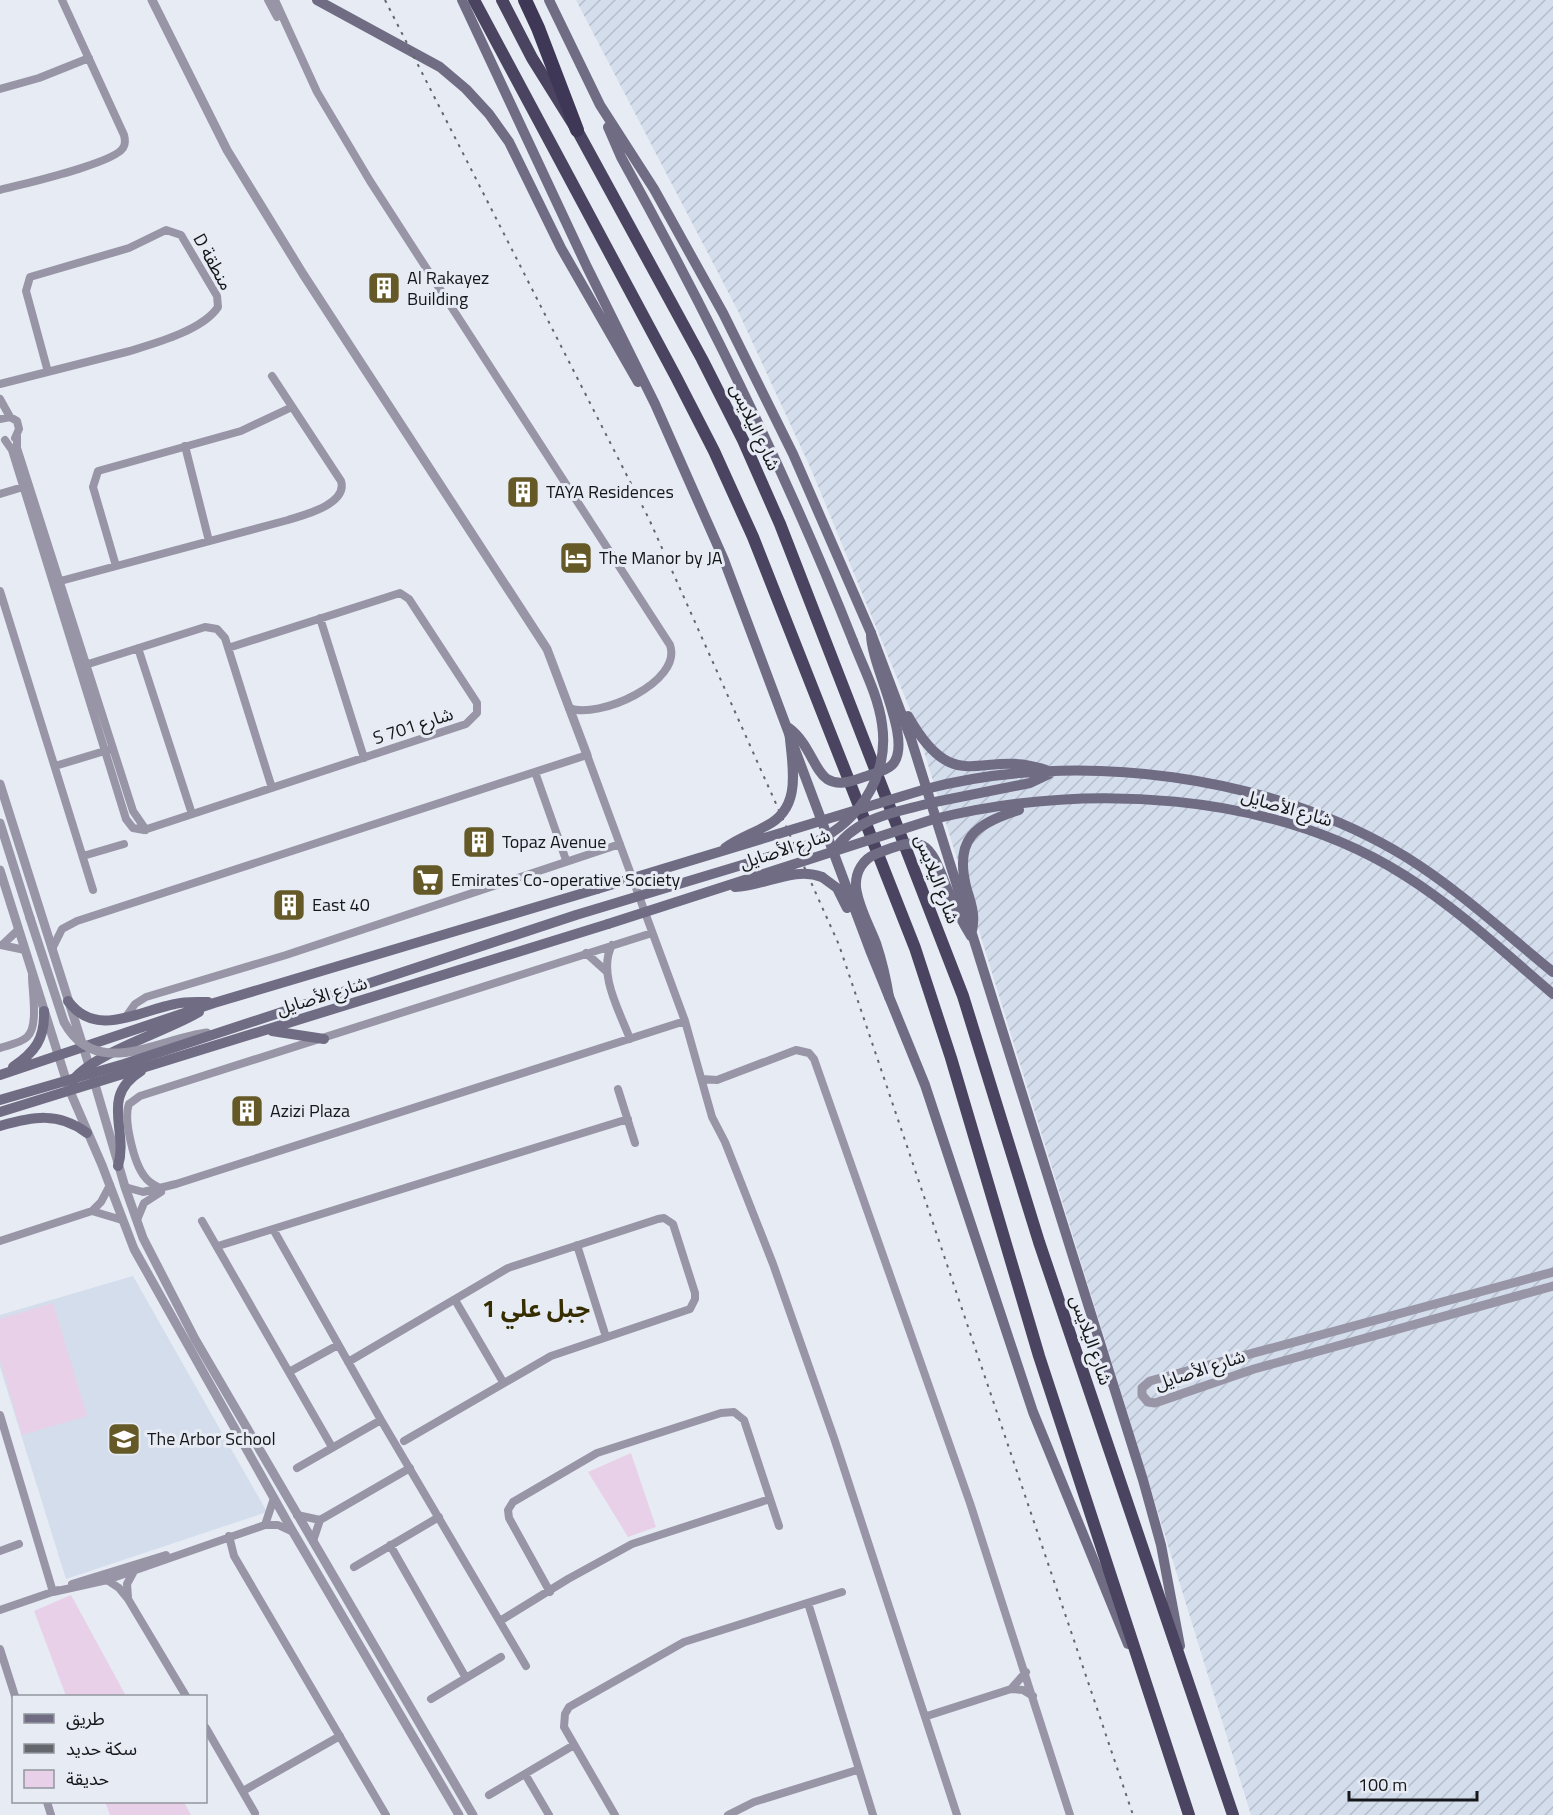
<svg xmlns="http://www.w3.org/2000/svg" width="1553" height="1815" viewBox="0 0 1553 1815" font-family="'Titillium Web','Noto Sans Arabic',sans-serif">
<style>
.built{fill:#d4ddec}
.industrial{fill:url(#industrial-furrows)}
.green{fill:#e8d1e8}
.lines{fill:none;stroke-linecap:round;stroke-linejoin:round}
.minor{stroke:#9895a6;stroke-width:8}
.tertiary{stroke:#9895a6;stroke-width:9}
.secondary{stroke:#706c84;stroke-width:10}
.trunk{stroke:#4a4460;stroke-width:12}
.motorway{stroke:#3e3756;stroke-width:14}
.rail{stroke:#64676d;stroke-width:2;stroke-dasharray:3 6;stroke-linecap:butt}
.tertiary-bridge{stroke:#9895a6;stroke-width:9}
.secondary-bridge{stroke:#706c84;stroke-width:10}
.labels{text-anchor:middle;stroke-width:6;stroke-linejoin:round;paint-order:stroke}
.street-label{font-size:18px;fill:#15171a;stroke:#e6ebf4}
.poi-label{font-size:18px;fill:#15171a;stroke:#e6ebf4;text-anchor:start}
.district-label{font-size:24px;font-weight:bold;fill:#362d01;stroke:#e6ebf4}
</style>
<defs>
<pattern id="industrial-furrows" width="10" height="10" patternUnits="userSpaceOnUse" patternTransform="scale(1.5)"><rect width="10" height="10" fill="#d4ddec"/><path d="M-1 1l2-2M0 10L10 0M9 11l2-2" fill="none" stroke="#b5bdca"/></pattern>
</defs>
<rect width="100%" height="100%" fill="#e6ebf4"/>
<path class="built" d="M133,1276L267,1512L66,1579L0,1367V1315Z"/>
<path class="industrial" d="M576,0H1553V1815H1251L914,719L811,469L738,311Z"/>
<path class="green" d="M53,1303L87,1416L22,1435L0,1360V1319Z
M631,1453L656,1527L628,1537L588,1472Z
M71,1595L126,1696H66L34,1611Z
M105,1802H184L191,1815H110Z"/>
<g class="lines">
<path class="minor" d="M268,0L277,17
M275,0L317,92L370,181L670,645C683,682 598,720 569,708
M0,89L39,78L89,58
M0,190C22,184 113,164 123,148C126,144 125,139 124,135L62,0
M0,384L130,351C156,343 203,330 218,307L217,296L181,235L166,230L129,248L30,277L26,291L48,372
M0,399L10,417
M0,419L10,417L17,421L19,429L15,438
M17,436V448L133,811L146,830
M5,440L12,450L126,819L133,828L144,830L466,724L477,713V703L409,599L400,593L228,648
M185,446L209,541
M0,494L23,487
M116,566L93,487L98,471L241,431L292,407
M53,583L288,520C304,515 348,504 341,481L272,376
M0,591L93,890
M320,618L364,758
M138,648L192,814
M82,666L205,627L217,629L225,638L272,788
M55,766L108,750
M535,772L566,860
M83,856L124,844
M1,945L25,950
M2,945L18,930
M612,945C597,973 620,1012 630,1039
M52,949L62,929L77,921L587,755L685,1021L712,1117L725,1142L773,1264L834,1438L957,1815
M586,953L606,971
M125,1018L135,1004L146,997L286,955L620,844
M0,1048C8,1045 21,1043 27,1037C39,1027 32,991 32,976
M702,1079L717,1080L796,1050L809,1053L814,1059L970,1503L1070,1815
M618,1089L635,1143
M125,1187L143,1192L176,1184L685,1021
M160,1188C154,1185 149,1183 145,1177C134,1164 123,1119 129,1104L140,1096L652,933
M92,1211L101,1202L110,1185
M137,1220L144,1203L161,1192
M202,1221L332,1447
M273,1229L381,1420L526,1666
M0,1241L92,1211L122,1220
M577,1245L606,1337
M218,1246L628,1119
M455,1300L503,1382
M348,1362L508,1268L658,1219L664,1218L673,1224L695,1293V1299L690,1309L551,1356L404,1441
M289,1372L338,1345
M0,1415L53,1592
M297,1468L381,1420
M297,1515L320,1520
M265,1525L274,1498
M229,1536L234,1556L386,1815
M313,1541L320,1520L410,1468
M390,1545L466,1678
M0,1551L19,1544
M354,1567L439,1517
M107,1580L119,1588L128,1599L186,1696
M72,1584L166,1555
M53,1592L107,1580L265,1525H278L293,1532
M550,1592L509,1518L508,1510L513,1502L597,1453L721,1413L734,1412L744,1420L779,1526
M128,1597L127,1584L134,1571
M808,1603L873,1815
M0,1610L58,1590
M500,1621L568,1579L632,1544L770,1499
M0,1649L15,1696
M1011,1689L1026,1672
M431,1699L501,1657
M927,1716L1011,1689L1023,1690L1033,1696
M206,1728L255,1813
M525,1774L549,1815
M243,1791L340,1736
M489,1795L574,1745
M47,1802L51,1815
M615,1815L564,1727L565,1714L569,1707L684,1642L842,1592
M728,1815L754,1802L857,1770"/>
<path class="tertiary" d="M152,0L227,150L303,274L547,649L587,755
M0,784L94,1081L125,1187L143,1238L195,1339L473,1815
M0,823L30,918
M0,870L69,1089L102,1165L134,1249L293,1532L459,1815
M1553,1272L1150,1381L1142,1388V1395L1148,1402L1155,1403L1254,1369L1553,1286"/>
<path class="secondary" d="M317,0L440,67L466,89L489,114L509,142L561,248L638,382
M462,0L587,267L655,404L724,560L870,950L925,1085L1033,1412L1128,1644
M549,0L600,105L654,189L723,313L793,454L871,633L911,739L1143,1480L1161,1545L1180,1646
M608,127L621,157C708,314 787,474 853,641
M908,716C956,801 981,747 1046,770
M926,789C1077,749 1273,775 1406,857C1459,890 1505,933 1553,972
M930,803L1030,783L1049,774
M934,819C1085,782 1270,791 1404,875C1458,909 1505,953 1553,994
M822,877L837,888L847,908
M971,935C976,919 972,905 967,890C953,839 975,824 1019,810
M68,1001C96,1039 138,1011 175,1004C186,1001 197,1002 208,1002
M272,1031L324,1039
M13,1067C35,1052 45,1039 44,1011
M0,1075L214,1003L597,889
M72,1082C88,1055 168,1031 199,1012
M0,1112L608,924
M0,1126C32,1117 58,1111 87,1133
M118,1166C129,1130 99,1097 141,1071"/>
<path class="trunk" d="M474,0L676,377L714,451L753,537L915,948L951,1058L1039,1356L1189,1815
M502,0L532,58L577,130L702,359L743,440L780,524L963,996L1039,1242L1233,1815"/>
<path class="motorway" d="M525,0L538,28L577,130"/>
<path class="rail" d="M385,0L649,519L839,945L1133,1815"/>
<path class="tertiary-bridge" d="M30,918L64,1022C96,1081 158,1039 207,1033"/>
<path class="secondary-bridge" d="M789,728C809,743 814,770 827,779C840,787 854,780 867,776C875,773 886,771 892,765C915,742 870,665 871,633
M725,848C738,838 752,834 766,826C805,807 791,762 789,728
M834,851C855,817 894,813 930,803
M735,887C765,886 794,866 822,877
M597,889L926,789
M608,924L934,819
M889,997C886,978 882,961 876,943C869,925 858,906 856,887C855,872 863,859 876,854C924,834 929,841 946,886C953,903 961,920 971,936
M0,1100L124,1064L576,915L805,846C855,828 890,779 882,724C878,695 863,667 853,641"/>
</g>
<defs>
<g id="building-square" transform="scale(1.725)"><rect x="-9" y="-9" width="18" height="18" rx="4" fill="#655a27" stroke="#e6ebf4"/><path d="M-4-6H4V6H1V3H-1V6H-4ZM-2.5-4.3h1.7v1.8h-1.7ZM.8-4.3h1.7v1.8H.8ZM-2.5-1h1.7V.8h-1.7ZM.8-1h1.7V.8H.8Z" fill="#fff"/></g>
<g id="hotel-square" transform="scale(1.725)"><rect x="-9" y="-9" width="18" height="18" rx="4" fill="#655a27" stroke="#e6ebf4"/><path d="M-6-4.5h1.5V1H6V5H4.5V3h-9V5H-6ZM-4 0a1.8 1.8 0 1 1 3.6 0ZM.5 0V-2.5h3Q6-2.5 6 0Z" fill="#fff"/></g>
<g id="supermarket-square" transform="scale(1.725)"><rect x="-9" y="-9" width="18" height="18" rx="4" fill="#655a27" stroke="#e6ebf4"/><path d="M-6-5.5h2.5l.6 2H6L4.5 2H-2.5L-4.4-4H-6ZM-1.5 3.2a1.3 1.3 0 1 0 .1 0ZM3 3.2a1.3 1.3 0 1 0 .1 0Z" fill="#fff"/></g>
<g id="school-square" transform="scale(1.725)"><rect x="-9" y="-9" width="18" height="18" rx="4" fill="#655a27" stroke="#e6ebf4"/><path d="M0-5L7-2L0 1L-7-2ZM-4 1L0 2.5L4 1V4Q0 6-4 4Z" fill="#fff"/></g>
</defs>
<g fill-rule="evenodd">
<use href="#building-square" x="384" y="288"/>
<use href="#building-square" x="523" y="492"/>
<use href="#hotel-square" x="576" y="558"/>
<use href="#building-square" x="479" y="842"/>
<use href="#supermarket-square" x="428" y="880"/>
<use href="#building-square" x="289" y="905"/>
<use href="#building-square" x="247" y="1111"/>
<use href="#school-square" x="124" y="1439"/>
</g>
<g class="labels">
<g class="street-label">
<text transform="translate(213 262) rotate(61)" y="6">D منطقة</text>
<text transform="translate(755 427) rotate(65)" y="6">شارع اليلايس</text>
<text transform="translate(413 726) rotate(-18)" y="6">S 701 شارع</text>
<text transform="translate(1287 808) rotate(16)" y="6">شارع الأصايل</text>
<text transform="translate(785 849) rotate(-18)" y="6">شارع الأصايل</text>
<text transform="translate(937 879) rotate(69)" y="6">شارع اليلايس</text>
<text transform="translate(322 996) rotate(-17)" y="6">شارع الأصايل</text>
<text transform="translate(1091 1340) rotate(71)" y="6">شارع اليلايس</text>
<text transform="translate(1200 1370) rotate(-18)" y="6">شارع الأصايل</text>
</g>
<g class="poi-label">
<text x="407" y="284">Al Rakayez<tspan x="407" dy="21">Building</tspan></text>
<text x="546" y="498">TAYA Residences</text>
<text x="599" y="564">The Manor by JA</text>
<text x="502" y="848">Topaz Avenue</text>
<text x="451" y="886">Emirates Co-operative Society</text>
<text x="312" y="911">East 40</text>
<text x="270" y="1117">Azizi Plaza</text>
<text x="147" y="1445">The Arbor School</text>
</g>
<g class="district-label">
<text x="536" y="1317">جبل علي 1</text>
</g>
</g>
<rect x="12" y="1695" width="195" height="108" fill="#e6ebf4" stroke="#92969d" stroke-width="1.5"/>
<rect x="24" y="1714" width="30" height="9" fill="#706c84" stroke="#92969d" stroke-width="1.5"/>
<text x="66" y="1725" font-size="18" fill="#15171a">طريق</text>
<rect x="24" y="1744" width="30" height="9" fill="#64676d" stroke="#92969d" stroke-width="1.5"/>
<text x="66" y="1755" font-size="18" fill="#15171a">سكة حديد</text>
<rect x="24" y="1770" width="30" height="18" fill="#e8d1e8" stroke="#92969d" stroke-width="1.5"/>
<text x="66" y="1785" font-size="18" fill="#15171a">حديقة</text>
<path d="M1349 1791v9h128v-9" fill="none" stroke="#15171a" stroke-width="3"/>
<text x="1358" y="1791" font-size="18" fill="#15171a" stroke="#e6ebf4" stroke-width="4.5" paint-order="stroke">100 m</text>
</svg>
